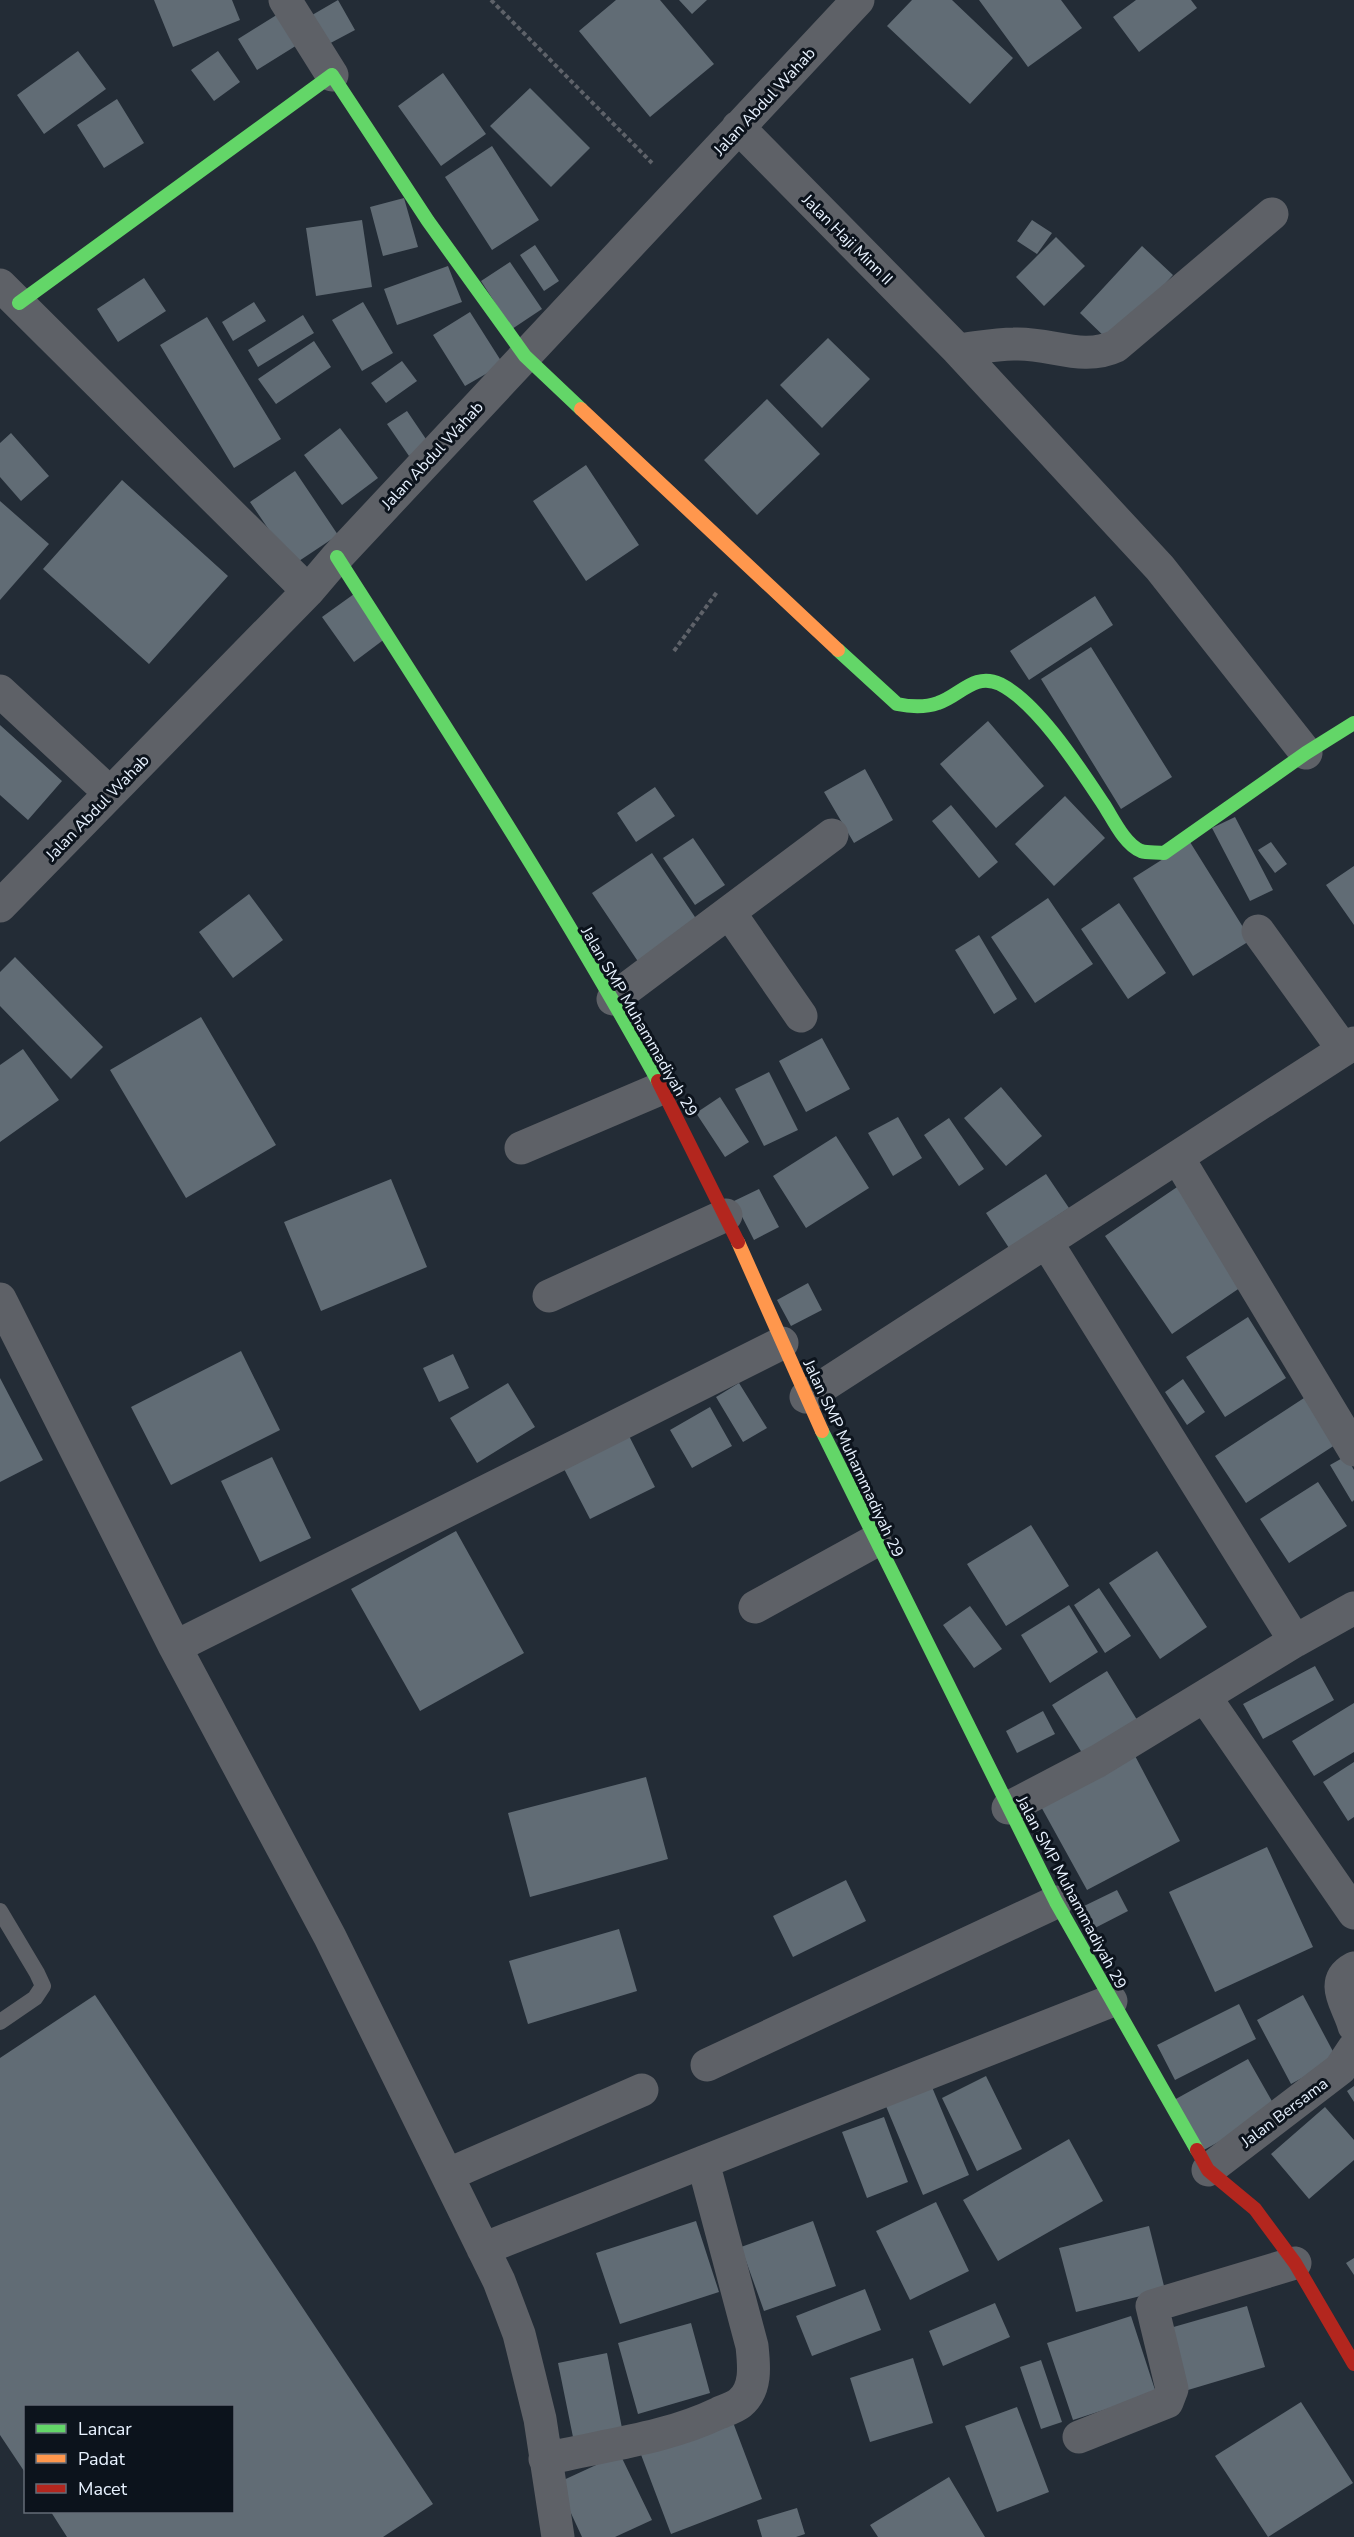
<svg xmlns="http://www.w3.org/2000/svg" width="1354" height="2537" viewBox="0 0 1354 2537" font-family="'Nunito Sans',sans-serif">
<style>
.building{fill:#616c75}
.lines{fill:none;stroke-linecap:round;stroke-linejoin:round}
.path{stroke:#5e6269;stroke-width:4;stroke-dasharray:4.5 3;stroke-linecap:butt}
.lane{stroke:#5e6167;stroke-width:16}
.street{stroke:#5e6167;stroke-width:33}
.fast{stroke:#63d668;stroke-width:14}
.slow{stroke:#ff974d;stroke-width:14}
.jam{stroke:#b3261e;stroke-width:14}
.labels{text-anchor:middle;stroke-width:6;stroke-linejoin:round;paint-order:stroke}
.street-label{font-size:16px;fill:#e8f2ff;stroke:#0c131c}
</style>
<rect width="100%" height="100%" fill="#232c36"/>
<path class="building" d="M154,0H232L240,20L173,47Z
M338,0L355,30L323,47L307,18Z
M616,0H660L714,64L650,117L579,31Z
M679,0H707L692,14Z
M912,0H952L1013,58L970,104L887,26Z
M979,0H1061L1082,28L1028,67Z
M1136,0H1191L1197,8L1139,52L1113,17Z
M283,11L302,42L257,70L238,39Z
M78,51L106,89L44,134L17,95Z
M218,51L240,82L214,101L191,70Z
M443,73L486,134L441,166L398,106Z
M530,88L590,148L551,187L490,126Z
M117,99L144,143L104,168L77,125Z
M492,146L539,220L492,250L445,177Z
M404,198L418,247L383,256L370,207Z
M362,220L372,287L316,296L306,228Z
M1032,220L1052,233L1037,254L1017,241Z
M1056,237L1085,266L1044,306L1016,277Z
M535,245L559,281L544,291L520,255Z
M1142,246L1173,275L1111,343L1080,313Z
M510,262L542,309L512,329L481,281Z
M448,266L462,302L397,325L384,289Z
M144,278L166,311L118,342L97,309Z
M254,302L266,321L233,341L222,322Z
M363,302L393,353L362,371L332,320Z
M470,312L503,364L465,386L433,335Z
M303,315L314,333L258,367L248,350Z
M207,317L281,439L234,468L160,345Z
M828,338L870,379L822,428L780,385Z
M314,341L331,367L276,404L258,379Z
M402,361L417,381L386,403L371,383Z
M767,399L820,454L757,515L704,460Z
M407,411L428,442L409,456L387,424Z
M340,428L378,478L342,505L304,455Z
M11,433L49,476L21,501L0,477V443Z
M586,465L639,545L586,581L533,501Z
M295,471L338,535L293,565L250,502Z
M122,480L228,576L149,664L43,569Z
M0,501L49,544L0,600Z
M354,594L386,638L354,662L322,617Z
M1095,596L1113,625L1029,680L1010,651Z
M1091,647L1172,777L1121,809L1041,679Z
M988,721L1044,786L996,828L940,764Z
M0,725L62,781L28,820L0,795Z
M865,769L893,820L854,843L824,792Z
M655,787L675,816L636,842L617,813Z
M1065,796L1105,838L1054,886L1015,844Z
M951,805L998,862L979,878L932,821Z
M1235,817L1273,890L1250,901L1212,828Z
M693,838L725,885L695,905L663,858Z
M1190,842L1251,940L1193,976L1133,878Z
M1271,842L1287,864L1275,873L1258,850Z
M652,853L699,923L639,963L592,893Z
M1354,866V925L1326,885Z
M249,894L283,940L233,978L199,932Z
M1048,898L1093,964L1035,1003L991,937Z
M1119,903L1166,973L1128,999L1081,929Z
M979,935L1017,999L994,1014L955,950Z
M15,957L103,1047L71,1079L0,1006V972Z
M201,1017L276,1145L186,1198L110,1070Z
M822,1038L850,1089L806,1112L779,1061Z
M23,1049L59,1100L0,1142V1065Z
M769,1072L798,1130L764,1146L735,1089Z
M1001,1087L1042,1136L1006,1166L964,1118Z
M720,1097L749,1142L725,1157L696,1113Z
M898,1117L922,1158L893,1176L868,1133Z
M949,1118L984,1169L959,1186L924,1135Z
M836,1136L869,1188L806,1228L773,1176Z
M1046,1174L1069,1208L1009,1248L986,1213Z
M391,1179L427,1267L321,1311L284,1222Z
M1183,1183L1250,1281L1172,1334L1105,1236Z
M759,1189L779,1227L754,1240L734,1201Z
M808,1283L822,1310L791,1326L777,1300Z
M1248,1317L1286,1378L1225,1417L1186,1357Z
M241,1351L280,1430L171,1485L131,1407Z
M453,1354L469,1388L439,1402L423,1368Z
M0,1378L43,1460L0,1482Z
M1183,1379L1205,1412L1187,1425L1165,1392Z
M508,1383L535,1427L477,1463L450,1418Z
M739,1383L767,1428L743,1442L716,1397Z
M1304,1398L1335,1445L1246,1503L1215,1456Z
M710,1407L732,1446L692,1468L670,1430Z
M627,1432L655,1487L590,1519L562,1465Z
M1346,1456L1354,1470V1500L1352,1502L1330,1465Z
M272,1457L311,1538L260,1562L221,1481Z
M1318,1482L1347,1526L1289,1563L1260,1519Z
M1031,1525L1069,1586L1006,1626L967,1564Z
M456,1531L524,1653L420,1711L351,1589Z
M1157,1551L1207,1627L1160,1659L1109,1583Z
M1099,1588L1131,1636L1105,1653L1074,1605Z
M1069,1605L1098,1652L1050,1683L1021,1635Z
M970,1606L1002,1649L974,1668L943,1625Z
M1315,1666L1334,1700L1263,1739L1243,1704Z
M1107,1671L1139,1723L1084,1756L1052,1705Z
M1354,1703V1752L1314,1776L1292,1741Z
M1043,1711L1055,1734L1017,1753L1006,1731Z
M1133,1752L1180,1841L1087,1890L1039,1803Z
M1354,1762V1817L1348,1821L1323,1782Z
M646,1777L668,1859L530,1897L508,1813Z
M1267,1847L1313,1947L1215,1992L1169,1892Z
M846,1880L866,1921L793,1957L773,1916Z
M1117,1890L1128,1911L1093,1929L1082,1907Z
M619,1929L637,1991L528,2024L509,1961Z
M95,1995L433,2504L383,2537H67L51,2512H232V2406H26V2474L0,2435V2058Z
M1303,1995L1337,2059L1291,2084L1257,2020Z
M1239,2004L1256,2039L1175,2080L1157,2045Z
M1248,2059L1277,2110L1202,2151L1174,2100Z
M986,2076L1022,2149L977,2171L942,2098Z
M929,2080L969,2175L923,2195L883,2099Z
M1354,2086V2102L1347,2091Z
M1325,2107L1354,2140V2160L1309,2199L1271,2154Z
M884,2117L908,2182L867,2198L842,2132Z
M1069,2139L1103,2201L998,2261L963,2200Z
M936,2202L969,2271L910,2300L876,2231Z
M696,2221L719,2292L620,2324L596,2253Z
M813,2221L836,2286L764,2311L741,2247Z
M1149,2226L1165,2290L1076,2312L1059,2248Z
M1354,2258V2275L1346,2263Z
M865,2289L881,2330L812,2356L796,2316Z
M995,2303L1010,2337L943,2366L929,2331Z
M1247,2306L1265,2367L1188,2390L1170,2328Z
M1131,2316L1156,2393L1073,2420L1047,2343Z
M691,2323L710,2393L638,2414L618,2343Z
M607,2353L623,2433L574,2442L558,2363Z
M913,2358L933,2423L870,2442L850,2378Z
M1041,2360L1062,2422L1041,2429L1020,2367Z
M1301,2402L1353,2483L1268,2537L1215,2456Z
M1017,2407L1049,2492L997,2512L965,2426Z
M731,2417L762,2499L671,2534L640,2452Z
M620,2454L652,2520L615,2537H582L557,2483Z
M949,2477L985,2537H878L870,2525Z
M797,2508L805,2534L796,2537H762L757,2520Z"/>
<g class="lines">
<path class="path" d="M491,0L652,163
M674,651L717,592"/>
<path class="lane" d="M0,1911L37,1973L43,1986L35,1998L0,2022"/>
<path class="street" d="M285,0L332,75
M738,127L958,350L1160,568L1306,753
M0,285L308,591
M958,350C976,348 995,344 1014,344C1050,342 1082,362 1116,346L1272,214
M0,691L110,793
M0,906L308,591L337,557L858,0
M729,912L801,1016
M1258,931L1343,1049
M613,999L832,835
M521,1148L662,1088
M1178,1158L1354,1450
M1047,1243L1295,1641
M549,1296L726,1215
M0,1299L175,1647L330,1937L499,2281L519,2334L540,2419L558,2537
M806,1397L1354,1043
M755,1607L875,1541
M175,1647L782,1343
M1205,1697L1354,1913
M1008,1808L1098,1761L1295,1641L1354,1608
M1354,1968C1328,1982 1348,2004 1354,2026
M707,2065L1056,1902
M1208,2170L1340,2069L1354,2048
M447,2175L642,2090
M483,2249L1111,2001
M1079,2437L1167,2402L1172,2389L1152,2306L1295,2263
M545,2459C604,2445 665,2439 719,2413C726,2410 735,2407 740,2403C757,2389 754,2365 752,2346L703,2162"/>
<path class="fast" d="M19,303L332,75L428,221L525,356L581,409
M337,557C447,729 559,901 658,1081
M838,650L897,704C911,707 924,708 938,703C960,696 974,672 1000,684C1038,703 1080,769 1104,805C1113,819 1125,845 1141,851C1147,853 1157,852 1164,853L1306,753L1354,723
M822,1431L1056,1902L1197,2150"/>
<path class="slow" d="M581,409L838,650
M738,1242L822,1431"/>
<path class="jam" d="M658,1081L738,1242
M1197,2150L1208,2170L1255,2209L1295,2263L1354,2364"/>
</g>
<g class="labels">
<g class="street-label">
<text transform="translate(764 101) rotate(-47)" y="6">Jalan Abdul Wahab</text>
<text transform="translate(848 239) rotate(45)" y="6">Jalan Haji Minn II</text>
<text transform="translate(432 455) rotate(-47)" y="6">Jalan Abdul Wahab</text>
<text transform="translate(97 807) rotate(-46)" y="6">Jalan Abdul Wahab</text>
<text transform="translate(640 1021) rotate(60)" y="6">Jalan SMP Muhammadiyah 29</text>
<text transform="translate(854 1458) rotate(65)" y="6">Jalan SMP Muhammadiyah 29</text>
<text transform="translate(1072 1892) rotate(62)" y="6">Jalan SMP Muhammadiyah 29</text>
<text transform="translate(1284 2112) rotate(-37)" y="6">Jalan Bersama</text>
</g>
</g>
<rect x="24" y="2405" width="210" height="108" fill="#0c131c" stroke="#646c77" stroke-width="1.5"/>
<rect x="36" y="2424" width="30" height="9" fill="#63d668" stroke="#646c77" stroke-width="1.5"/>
<text x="78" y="2435" font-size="18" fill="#e8f2ff">Lancar</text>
<rect x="36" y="2454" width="30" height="9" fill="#ff974d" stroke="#646c77" stroke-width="1.5"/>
<text x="78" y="2465" font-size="18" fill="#e8f2ff">Padat</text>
<rect x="36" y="2484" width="30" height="9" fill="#b3261e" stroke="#646c77" stroke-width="1.5"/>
<text x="78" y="2495" font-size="18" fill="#e8f2ff">Macet</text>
</svg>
